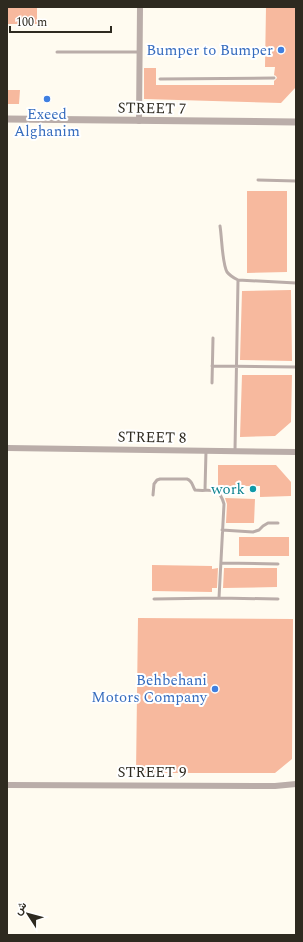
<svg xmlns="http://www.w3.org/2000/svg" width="303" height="942" viewBox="0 0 303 942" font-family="Spectral,Vazirmatn,serif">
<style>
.building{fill:#f7b99e}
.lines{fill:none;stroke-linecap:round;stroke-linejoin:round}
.service{stroke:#baada9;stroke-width:3}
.minor{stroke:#baada9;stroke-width:6}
.tertiary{stroke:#baada9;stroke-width:7}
.shop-dot{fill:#3f7fe0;stroke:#fff;stroke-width:1.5}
.culture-dot{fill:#0f9aa8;stroke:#fff;stroke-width:1.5}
.labels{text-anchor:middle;stroke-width:4;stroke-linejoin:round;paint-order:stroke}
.shop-label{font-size:15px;fill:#366cbe;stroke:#fff;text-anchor:end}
.street-label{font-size:15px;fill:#2e2a20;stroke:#fff}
.culture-label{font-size:15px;fill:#0d838f;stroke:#fff;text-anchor:end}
</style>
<rect width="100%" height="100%" fill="#fffbf0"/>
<path class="building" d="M7,7H37V24H7Z
M266,7H296V87L281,103L144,99V68H156V85H274V81L277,78L276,76L274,75L275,67H265Z
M7,90H20L19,104H7Z
M247,191H287V272L247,273Z
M291,290L292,361L240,360L242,291Z
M242,375H292L291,422L275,436L240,437Z
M218,465H276L291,482V496L260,497V486H218Z
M225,498L255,499L254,523H226L227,504Z
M239,537H289V556H239Z
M152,565L212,566V569L218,568L217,588H212V592L152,591Z
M224,568H277V587L223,588Z
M138,618L293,619L292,759L275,773H136Z"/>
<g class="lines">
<path class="service" d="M57,52H140
M160,79L274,78
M258,180L296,181
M220,226C222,238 222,263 227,272C230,276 234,278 238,280L296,283
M212,366L296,367
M212,383L213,338
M235,450L238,280
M205,490L206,451
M153,495L154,484L157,480L160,479H187C193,481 192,486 195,490C210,492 219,485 224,504L219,598
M222,530L253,532L259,530L263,526L268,523H278
M221,563L278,564
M154,599L219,598L278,599"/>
<path class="minor" d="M139,121L140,7
M7,448L296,452
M7,785L275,786L296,784"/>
<path class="tertiary" d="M7,119L296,122"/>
</g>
<g class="shop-dot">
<circle cx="281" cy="50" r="4"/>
<circle cx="47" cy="99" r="4"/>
<circle cx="215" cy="689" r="4"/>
</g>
<circle class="culture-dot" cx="253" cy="489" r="4"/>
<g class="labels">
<g class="shop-label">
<text x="273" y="55">Bumper to Bumper</text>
<text x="47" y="119" text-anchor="middle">Exeed<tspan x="47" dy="17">Alghanim</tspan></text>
<text x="207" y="685">Behbehani<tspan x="207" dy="17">Motors Company</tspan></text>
</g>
<g class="street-label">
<text transform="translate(152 108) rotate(1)" y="5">STREET 7</text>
<text transform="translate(152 437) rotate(1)" y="5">STREET 8</text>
<text x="152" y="777">STREET 9</text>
</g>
<g class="culture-label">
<text x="245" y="494">work</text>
</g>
</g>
<rect width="303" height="942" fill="none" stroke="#2e2a20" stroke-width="16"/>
<g transform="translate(28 914) rotate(306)" stroke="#ffffff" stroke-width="3" paint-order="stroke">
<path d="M0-3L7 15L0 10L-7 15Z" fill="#2e2a20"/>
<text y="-6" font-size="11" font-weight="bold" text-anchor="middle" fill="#2e2a20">ش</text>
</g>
<path d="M10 26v6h101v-6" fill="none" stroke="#2e2a20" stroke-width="2"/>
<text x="16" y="26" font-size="12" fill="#2e2a20" stroke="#ffffff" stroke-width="3" paint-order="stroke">100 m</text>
</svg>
